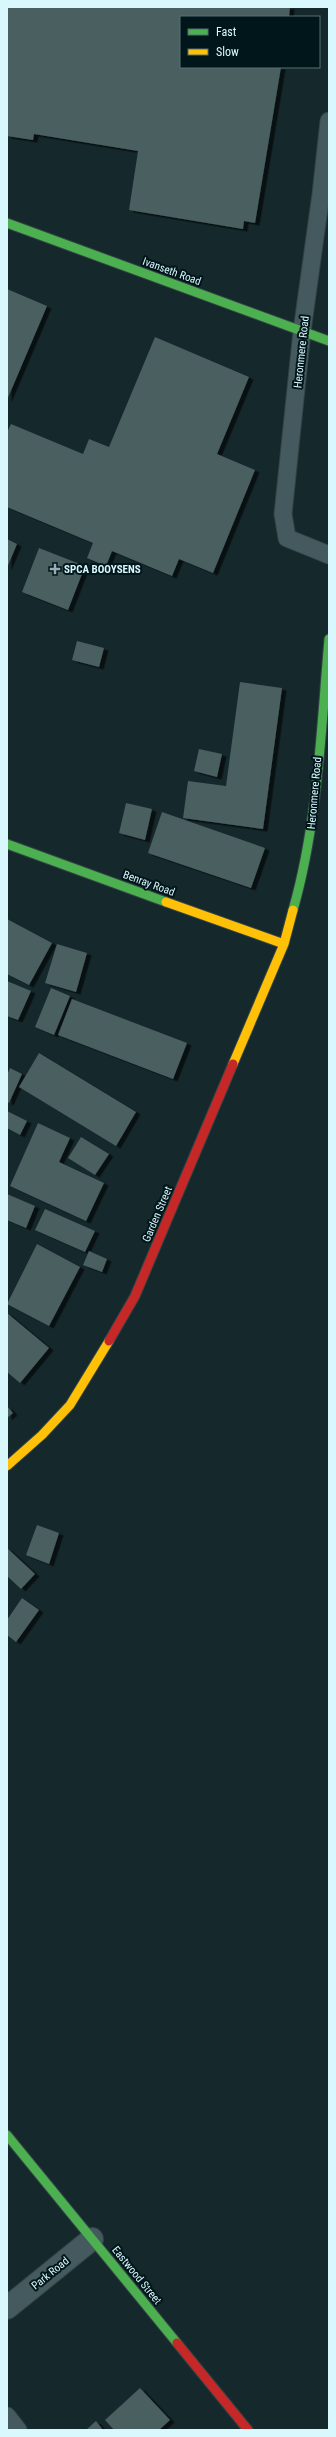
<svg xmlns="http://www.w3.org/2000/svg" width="336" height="2437" viewBox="0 0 336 2437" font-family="'Roboto Condensed',sans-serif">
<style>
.building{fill:#495e61;filter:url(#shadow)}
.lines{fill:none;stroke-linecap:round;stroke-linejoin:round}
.lane-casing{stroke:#334345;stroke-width:19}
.street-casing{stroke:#334345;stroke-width:24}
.fast-casing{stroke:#334345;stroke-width:11}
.slow-casing{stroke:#334345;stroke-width:11}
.jam-casing{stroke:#334345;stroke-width:11}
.lane{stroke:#455a5e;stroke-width:17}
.street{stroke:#455a5e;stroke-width:22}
.fast{stroke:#4caf50;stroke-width:9}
.slow{stroke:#ffc107;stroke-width:9}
.jam{stroke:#c62828;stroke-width:9}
.poi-dot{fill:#94afb4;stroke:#00161a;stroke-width:1.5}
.labels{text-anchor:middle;stroke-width:4;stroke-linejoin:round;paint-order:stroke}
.street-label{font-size:11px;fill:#d9f8fd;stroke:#00161a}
.poi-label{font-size:11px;font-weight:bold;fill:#d9f8fd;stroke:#00161a;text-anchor:start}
</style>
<defs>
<filter id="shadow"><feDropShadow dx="4.5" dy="2.5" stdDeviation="0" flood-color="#0009"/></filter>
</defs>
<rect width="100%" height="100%" fill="#15282b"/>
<path class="building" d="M7,7H290L289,17H181V67H281L255,223L244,221L243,229L129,210L138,151L34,134L33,140L7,136Z
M7,289L47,306L7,400Z
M155,337L249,377L217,454L255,470L213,573L179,559L172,576L112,551L106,566L87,558L93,543L7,507V432L11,424L83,454L89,439L109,447Z
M7,539L17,544L7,568Z
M39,548L85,566L68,610L22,592Z
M77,641L104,648L99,667L72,660Z
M240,682L282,688L263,829L183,818L188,781L226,786Z
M199,749L222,754L217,777L194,771Z
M126,803L152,809L145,840L119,833Z
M162,812L265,848L251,888L148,853Z
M7,919L52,943L29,985L7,974Z
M57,944L87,953L76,992L45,983Z
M7,981L31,991L18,1020L7,1016Z
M51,988L70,996L54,1035L35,1027Z
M72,999L187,1043L173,1079L58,1035Z
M39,1053L136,1112L116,1146L19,1087Z
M10,1068L22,1074L9,1103L7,1102V1075Z
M7,1111L27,1121L20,1135L7,1128Z
M38,1123L70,1138L59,1162L104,1183L86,1221L10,1186Z
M81,1137L109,1154L95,1175L68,1158Z
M7,1194L35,1206L26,1228L7,1220Z
M45,1209L95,1231L85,1252L35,1230Z
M37,1244L80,1267L49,1326L7,1304Z
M89,1251L107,1259L102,1272L83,1265Z
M7,1313L49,1348L20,1383L7,1372Z
M7,1406L13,1413L7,1418Z
M37,1525L59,1533L49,1564L26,1555Z
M7,1548L35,1574L21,1589L7,1576Z
M22,1598L39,1610L16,1642L7,1635V1620Z
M140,2388L170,2420L159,2430H114L105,2420Z
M96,2421L103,2430H86Z"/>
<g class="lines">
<g class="lane-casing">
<path id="lane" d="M329,121L321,194L302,331L283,514L287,538L329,555
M7,2416L18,2430"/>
</g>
<g class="street-casing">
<path id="street" d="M7,2308L92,2239"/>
</g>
<g class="fast-casing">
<path id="fast" d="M7,223L329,341
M7,844L166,902
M293,910C318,823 321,729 329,639
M7,2135L177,2343"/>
</g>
<g class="slow-casing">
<path id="slow" d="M166,902L284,944
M233,1064L284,944L293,910
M7,1466L42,1435L70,1405L109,1341"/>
</g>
<g class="jam-casing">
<path id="jam" d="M109,1341L135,1296L233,1064
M177,2343L248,2430"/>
</g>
<use href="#lane" class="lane"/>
<use href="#street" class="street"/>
<use href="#fast" class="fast"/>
<use href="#slow" class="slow"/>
<use href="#jam" class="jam"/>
</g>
<path class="poi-dot" d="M53 563h4v4h4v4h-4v4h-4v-4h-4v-4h4z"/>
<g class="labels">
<g class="street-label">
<text transform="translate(172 271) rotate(20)" y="4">Ivanseth Road</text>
<text transform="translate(301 352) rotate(-84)" y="4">Heronmere Road</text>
<text transform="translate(314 793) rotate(-85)" y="4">Heronmere Road</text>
<text transform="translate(149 883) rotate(20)" y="4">Benray Road</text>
<text transform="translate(157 1214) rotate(-67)" y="4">Garden Street</text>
<text transform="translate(50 2273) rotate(-39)" y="4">Park Road</text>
<text transform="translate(137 2275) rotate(51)" y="4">Eastwood Street</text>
</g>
<g class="poi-label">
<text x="64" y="573">SPCA BOOYSENS</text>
</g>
</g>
<rect width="336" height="2437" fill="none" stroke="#d9f8fd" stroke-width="16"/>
<rect x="180" y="16" width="140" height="52" fill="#00161a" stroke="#577075"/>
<rect x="188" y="29" width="20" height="6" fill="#4caf50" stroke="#577075"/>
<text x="216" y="36" font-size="12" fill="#d9f8fd">Fast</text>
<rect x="188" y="49" width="20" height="6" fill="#ffc107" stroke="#577075"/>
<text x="216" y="56" font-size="12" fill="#d9f8fd">Slow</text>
</svg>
